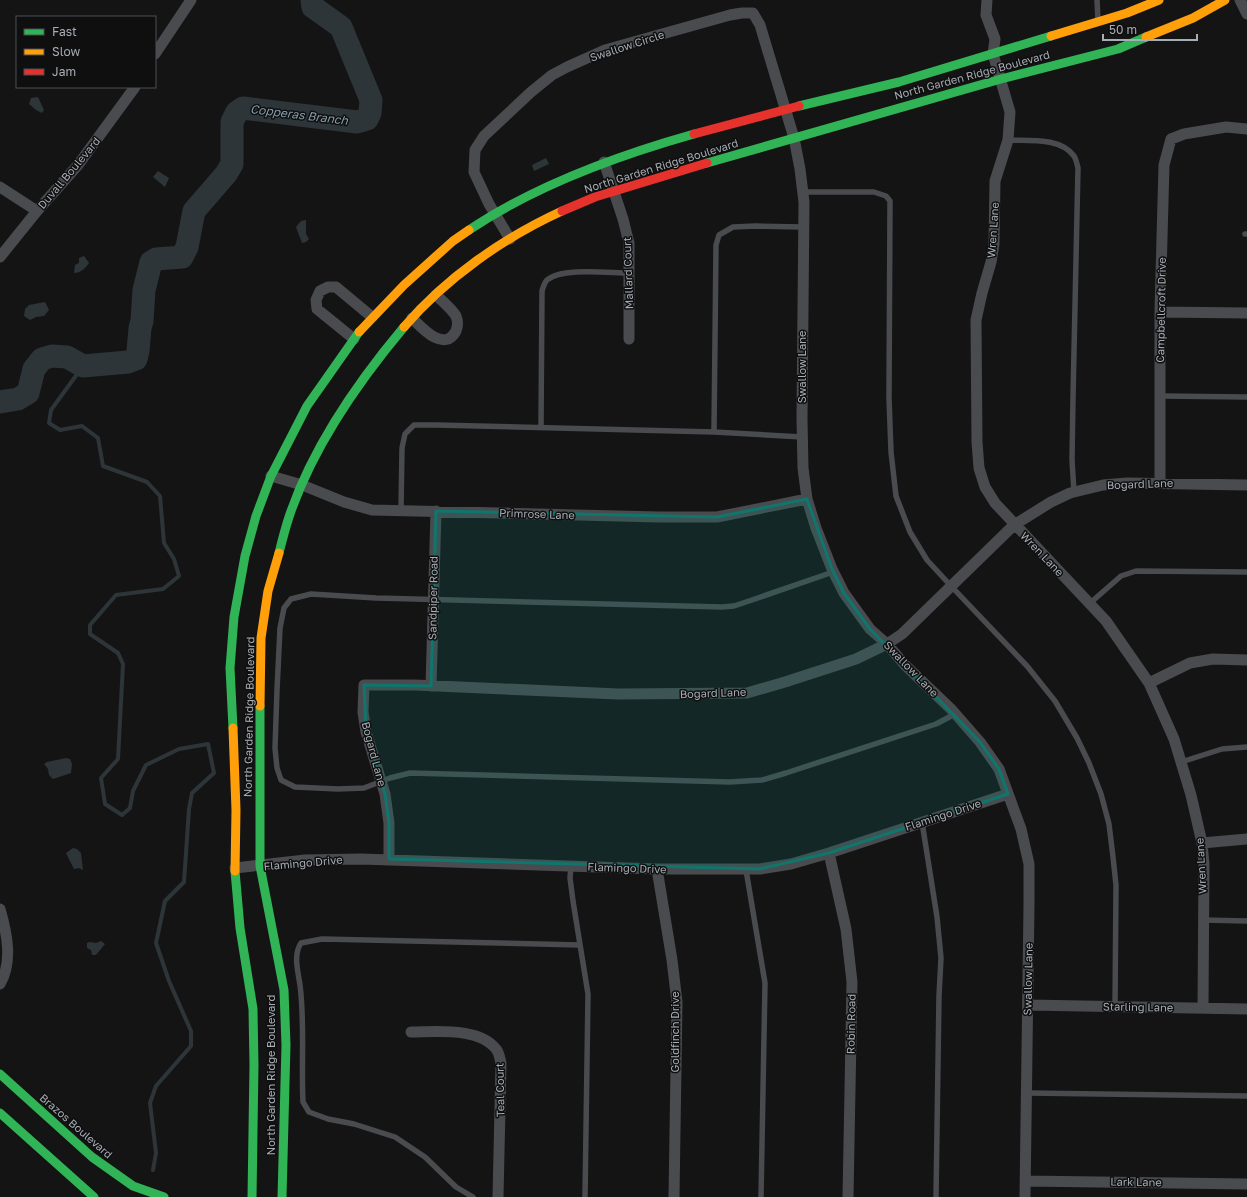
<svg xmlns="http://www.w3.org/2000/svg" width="1247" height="1197" viewBox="0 0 1247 1197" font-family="'Golos Text',sans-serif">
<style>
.water{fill:#2d3539}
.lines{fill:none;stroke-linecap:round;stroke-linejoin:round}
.stream{stroke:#2d3539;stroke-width:4}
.river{stroke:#2d3539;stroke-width:23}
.lane{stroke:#494b4e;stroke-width:5.5}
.street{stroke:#494b4e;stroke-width:11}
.fast{stroke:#30b455;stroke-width:9}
.slow{stroke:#ff9f0a;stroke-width:9}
.jam{stroke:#e5322d;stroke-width:9}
.marked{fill:#0f766e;fill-opacity:0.2;stroke:#0f766e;stroke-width:3;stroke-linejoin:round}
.labels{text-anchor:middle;stroke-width:3;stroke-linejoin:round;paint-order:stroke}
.street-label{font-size:11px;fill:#a7adb4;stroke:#0f0f10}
.water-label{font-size:12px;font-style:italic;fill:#839dab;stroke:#0f0f10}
</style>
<rect width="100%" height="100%" fill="#141415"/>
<path class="water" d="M38,97L44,110L42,113L36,110L29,104L31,98Z
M546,158L549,164L534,171L532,165Z
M158,171L169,178L165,187L153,177Z
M306,220V234L309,239L306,242L302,243L296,227L301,221Z
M84,256L89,263C86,268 80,273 74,273L75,265L79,263V258Z
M45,302L49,310L44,316L36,317L30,320L24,316L25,309L29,305Z
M66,758L70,759L72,764L71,773L53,779L49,775L48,769L44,764L47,762Z
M73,848L77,849L81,853L83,870L79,868L74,869L66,853Z
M101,941L105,944L96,955H92L91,950L87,948V943L90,942L96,943Z"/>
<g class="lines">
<path class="stream" d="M83,366L51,410L49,423L60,430L82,426L98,438L103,466L147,482L160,496L164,543L174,559L179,576L163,589L116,595L90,625V634L118,653L123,664L118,759L101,778L105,804L122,815L130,808L133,791L146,765L179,749L208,744L214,773L192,793L189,809L184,882L165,901L156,943L169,981L191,1031V1046L156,1086L150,1103L156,1153L153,1170"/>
<path class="river" d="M0,402L18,399L28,393L34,369L42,359L52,356L67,357L83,366L128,362L136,359L138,351L140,328L142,321L144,290L151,262L156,259L182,257L187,247L194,211L226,174L232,164V122L237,112L243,108L357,122L367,119L370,113L371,100L341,27L313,7L312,0"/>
<path class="lane" d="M1097,0L1098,21
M1008,140C1029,141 1060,137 1074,156C1076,159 1077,164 1078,168L1073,398L1072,460L1074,492
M803,192H874L886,196L890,201L889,398L891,452L896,496L910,532L927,560L951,586L1027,666L1055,701L1077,738L1089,763L1101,794L1109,824L1113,857L1116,885L1115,1007
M1245,234H1247
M1161,396L1247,397
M541,427L542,291C543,288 544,283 547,280C562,267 609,273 629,273
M714,432L716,245L719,235L733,227L756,226L803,227
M401,510L402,448L405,434L414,425H436L714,432L802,437
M833,572L749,601L734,606L722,607L376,598L311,594L291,599L284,608L280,628L277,690L275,748L277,768L281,780L295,787L338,789L364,788L390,778L410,773L730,782L762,780L786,773L936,724L955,714
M1089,604L1121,576L1136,571L1247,572
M1181,762L1222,749L1247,747
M922,822L937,917L941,958L939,996L936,1197
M571,866L570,878L573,901L588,994L585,1197
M746,870L765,983L761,1197
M1203,920L1247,921
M1027,1093L1247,1096
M473,1197L456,1187L425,1157L395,1137L354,1124L328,1119L309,1112L303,1102C301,1063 305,1024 300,985C298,971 293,955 301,943L322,939L580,945"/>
<path class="street" d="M987,0L986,15L995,39L993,54L1010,112L1008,140L995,181L994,244L991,262L982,293L976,320L977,442L979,468L985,487L995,503L1106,621L1149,683L1174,739L1191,795L1202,843L1204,864L1203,1008
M1240,0L1247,14
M155,54L191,0
M604,162L623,219L629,243V339
M0,187L37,211
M510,239L489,204L474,172L475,150L484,136L531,92L552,75L567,67L605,50L730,15L742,13H753L760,25L794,138L800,169L804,202L802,419L803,468L807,499L816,528L832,569L844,593L870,629L887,644L905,665L952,710L980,742L999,769L1021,829L1029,864V905L1025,1197
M0,257L37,211L78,165L135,87
M1160,312L1247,313
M412,318C422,328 444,353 456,331C458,326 458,321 456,316C451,308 442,301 436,295
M354,339L317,309L316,300L320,291L328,287H336L372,317
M271,476L302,485L344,502L372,510L659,517H717L807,499
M1160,483V312L1164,165L1171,139L1184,134L1226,127L1247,129
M1149,683L1190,663L1213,659L1247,660
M431,686L436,511
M1202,843L1247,839
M829,853L846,929L852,982L848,1197
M389,859V823L385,794L366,732L363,712L364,685H415L618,694L747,693L785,682L856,659L887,644L902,634L1014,525L1051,502L1070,493L1103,485L1127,483L1247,485
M235,868L305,860L361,859L657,869H760L791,864L829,853L1008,794
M657,869L672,960L677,1002L674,1197
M0,909C7,933 13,962 0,984
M1028,1005L1247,1009
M411,1032C436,1032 479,1027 496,1049C499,1052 500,1059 501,1063L498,1197
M1025,1181L1247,1184"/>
<path class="fast" d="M799,106L899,82L1051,36
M707,163L1001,79L1118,49L1146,37
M469,230C536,185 616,156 694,134
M279,553C282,541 285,529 289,517C312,448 357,383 404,327
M260,706V866L284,990L286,1045L282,1197
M233,728L230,668L234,617L245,556L256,516L271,476L307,406L359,332
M235,871L240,928L253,1009L254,1065L252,1197
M0,1074L92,1157L133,1186L164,1197
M0,1113L94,1197"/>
<path class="slow" d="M1051,36L1127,13L1159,0
M1146,37L1193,18L1225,0
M404,327C446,278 503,238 562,211
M359,332L404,285L453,241L469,230
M260,706L261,638L268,591L279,553
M233,728L236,810L235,871"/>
<path class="jam" d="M694,134L799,106
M562,211L595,197L707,163"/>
</g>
<path class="marked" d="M807,499L832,569L844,593L870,629L980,742L999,769L1008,794L829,853L760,869L389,859V823L385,794L366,732L364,685L431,686L436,511L717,517Z"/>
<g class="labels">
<g class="street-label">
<text transform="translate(627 46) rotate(-18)" y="4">Swallow Circle</text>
<text transform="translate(972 75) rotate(-15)" y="4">North Garden Ridge Boulevard</text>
<text transform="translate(661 166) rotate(-17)" y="4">North Garden Ridge Boulevard</text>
<text transform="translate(69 173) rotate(-50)" y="4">Duvall Boulevard</text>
<text transform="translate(993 230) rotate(-86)" y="4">Wren Lane</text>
<text transform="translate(628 273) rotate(-92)" y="4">Mallard Court</text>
<text transform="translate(1161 310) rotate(-89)" y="4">Campbellcroft Drive</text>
<text transform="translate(802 367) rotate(-90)" y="4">Swallow Lane</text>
<text transform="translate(1140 484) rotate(-2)" y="4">Bogard Lane</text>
<text transform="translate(537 514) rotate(2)" y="4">Primrose Lane</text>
<text transform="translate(1042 554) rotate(46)" y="4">Wren Lane</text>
<text transform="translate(433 598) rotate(-89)" y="4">Sandpiper Road</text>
<text transform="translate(911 669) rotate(46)" y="4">Swallow Lane</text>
<text transform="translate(713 693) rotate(-2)" y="4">Bogard Lane</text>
<text transform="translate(249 717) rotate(-89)" y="4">North Garden Ridge Boulevard</text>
<text transform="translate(374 754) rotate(75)" y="4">Bogard Lane</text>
<text transform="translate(943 815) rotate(-18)" y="4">Flamingo Drive</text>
<text transform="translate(303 863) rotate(-5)" y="4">Flamingo Drive</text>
<text transform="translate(1201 866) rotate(-93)" y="4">Wren Lane</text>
<text transform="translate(627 868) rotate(2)" y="4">Flamingo Drive</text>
<text transform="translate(1028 979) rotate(-89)" y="4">Swallow Lane</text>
<text transform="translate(1138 1007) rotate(1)" y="4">Starling Lane</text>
<text transform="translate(851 1024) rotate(-89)" y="4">Robin Road</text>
<text transform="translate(675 1032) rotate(-90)" y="4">Goldfinch Drive</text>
<text transform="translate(271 1075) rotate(-90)" y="4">North Garden Ridge Boulevard</text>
<text transform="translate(500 1090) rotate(-91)" y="4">Teal Court</text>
<text transform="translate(76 1126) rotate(41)" y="4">Brazos Boulevard</text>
<text transform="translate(1136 1182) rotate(1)" y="4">Lark Lane</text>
</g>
<g class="water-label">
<text transform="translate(299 115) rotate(7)" y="4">Copperas Branch</text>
</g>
</g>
<rect x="16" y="16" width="140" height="72" fill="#0f0f10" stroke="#4c4e52"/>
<rect x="24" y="29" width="20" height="6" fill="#30b455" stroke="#4c4e52"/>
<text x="52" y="36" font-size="12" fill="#a7adb4">Fast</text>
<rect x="24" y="49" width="20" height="6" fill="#ff9f0a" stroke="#4c4e52"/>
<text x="52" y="56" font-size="12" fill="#a7adb4">Slow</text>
<rect x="24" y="69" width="20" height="6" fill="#e5322d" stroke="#4c4e52"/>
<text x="52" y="76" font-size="12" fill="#a7adb4">Jam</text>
<path d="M1103 34v6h94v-6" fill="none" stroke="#a7adb4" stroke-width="2"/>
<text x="1109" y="34" font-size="12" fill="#a7adb4" stroke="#0f0f10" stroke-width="3" paint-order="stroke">50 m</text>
</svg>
